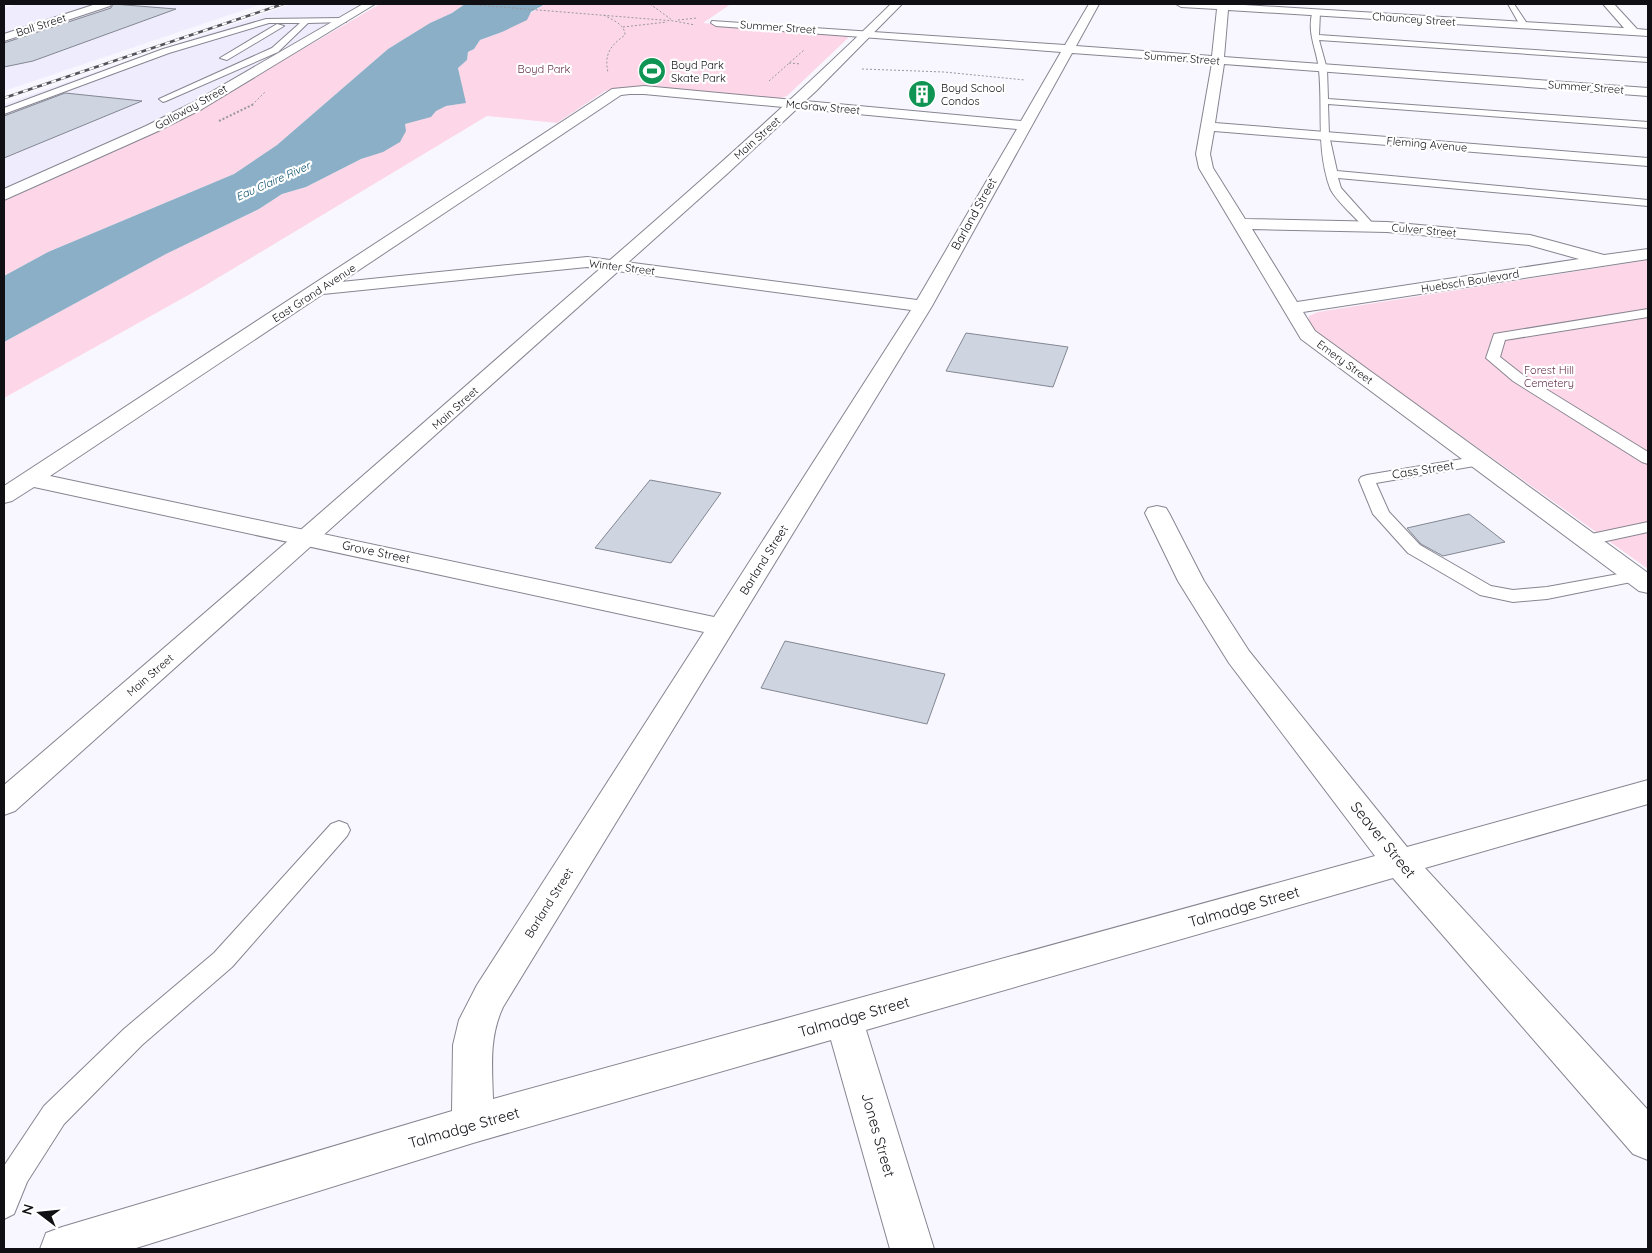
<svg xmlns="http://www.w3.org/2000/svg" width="1652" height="1253" viewBox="0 0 1652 1253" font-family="Quicksand,sans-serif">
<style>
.built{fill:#efecfd}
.green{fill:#fdd7e7}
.water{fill:#8aafc7}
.building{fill:#ced4e0;stroke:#828792}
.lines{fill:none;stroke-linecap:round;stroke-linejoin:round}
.service-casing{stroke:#878591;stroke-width:2}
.minor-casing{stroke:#878591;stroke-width:2}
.tertiary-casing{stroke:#878591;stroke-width:2}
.path-far1{stroke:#99989e;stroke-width:1;stroke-dasharray:2 2;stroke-linecap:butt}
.path{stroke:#99989e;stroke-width:2;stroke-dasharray:2 2;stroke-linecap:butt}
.service{fill:#fff;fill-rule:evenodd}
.minor{fill:#fff;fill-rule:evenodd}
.tertiary{fill:#fff;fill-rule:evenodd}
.rail-casing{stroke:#545359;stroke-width:2.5}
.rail{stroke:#fff;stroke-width:2;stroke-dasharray:5;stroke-linecap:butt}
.labels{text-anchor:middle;stroke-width:4.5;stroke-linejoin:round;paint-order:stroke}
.far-street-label{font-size:11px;fill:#100f14;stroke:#fff}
.far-poi-label{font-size:11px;fill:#100f14;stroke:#fff;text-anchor:start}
.far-park-label{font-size:11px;fill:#66314c;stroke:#fff}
.far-water-label{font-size:11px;font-style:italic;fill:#064a6c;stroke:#fff}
.street-label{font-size:12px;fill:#100f14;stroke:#fff}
.near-street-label{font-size:15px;fill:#100f14;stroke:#fff}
</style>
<rect width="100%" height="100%" fill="#f8f7ff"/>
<path class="built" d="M20,4H262L4,91V8Z
M291,4H361L171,114L4,189V104Z"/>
<path class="green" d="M380,4H465L452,13L430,23L388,49L277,145L234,174L48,252L4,276V201L176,123Z
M545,4H731L703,23L847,36L848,38L787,96L781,98L624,87L605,91L557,123L487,116L201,288L4,398V342L166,254L259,209L282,194L306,187L361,159L383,151L405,124L446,106L465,103L458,67L467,60L468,52L474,49L480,40L502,32Z
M1648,260V569L1318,334C1313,329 1307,325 1309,316L1318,312Z"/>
<path class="water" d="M465,4H545L531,12L527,20L502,32L480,40L474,49L468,52L467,60L458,68L466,103L446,106L436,111L431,117L405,124L406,131L400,142L383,152L361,159L306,187L282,194L259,209L166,254L4,342V276L48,252L234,174L277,145L388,49L430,23L452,13Z"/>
<path class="building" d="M113,4L176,9L33,61L4,67V43L111,8Z
M65,93L142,101L4,158V116Z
M966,333L1068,347L1053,387L946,371Z
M650,480L721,493L671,563L595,548Z
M1469,514L1505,542L1443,556L1421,544L1407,528Z
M785,641L945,674L927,724L761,688Z"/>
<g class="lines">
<g class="service-casing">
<path id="service" d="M1508,4H1514L1528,25L1527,27H1521Z
M1313,10L1320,12L1319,35L1648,58V62L1319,40L1327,69L1328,99L1648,122V128L1328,104L1329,135L1337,171L1648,200V206L1338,178L1341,188L1375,226L1369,229L1365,228C1356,218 1335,200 1330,188C1316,149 1323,110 1319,70C1317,49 1306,33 1313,10Z
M343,18H346V22L308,23L278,52L166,101L163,102L159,99L272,48L300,23H269L169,53L4,114V108L163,49L266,19Z
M277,24L284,26L227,60L220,58Z
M1648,309V317L1505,340L1500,357L1523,375L1648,452V464L1642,462L1513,381L1486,358L1494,334Z
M1480,456L1486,458L1488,461L1486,464L1376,483L1389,512L1420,545L1491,586L1513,590L1547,587L1635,571L1641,572L1644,576L1641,580L1547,599L1513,602L1480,595L1408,553L1373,514L1359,480L1361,477L1367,475Z
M1648,522V532L1588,545L1582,544L1579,540L1582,536Z
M339,821L347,824L350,830L347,836L232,967L142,1045L64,1124L27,1182L14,1214L4,1219V1166L44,1106L124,1029L214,953L331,824Z"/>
</g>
<g class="minor-casing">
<path id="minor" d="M96,4H111L110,6L4,41V34Z
M363,4H375L202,109L156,132L4,200V189L146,126L192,103Z
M1089,4H1099L1076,46L1212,56L1217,9L1181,7L1176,4H1228L1624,28L1603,4H1614L1637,29L1648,30V36L1228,10L1224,57L1648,88V96L1224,64L1215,123L1648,158V166L1214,131L1210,154L1213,168L1245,219L1387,222L1530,235L1604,255L1648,249V259L1303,312L1315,331L1648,573V593L1639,591L1301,339L1199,168L1196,154L1212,63L1072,53L932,306L503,1007C489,1037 492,1067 493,1099L1375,856L1229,663L1178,581L1145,513L1148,508L1157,506L1166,508L1169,513L1204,581L1249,651L1407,847L1648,780V804L1425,868L1648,1110V1160L1633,1154L1393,878L866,1030L934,1249H890L831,1040L473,1143L133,1249H40L46,1233L62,1227L452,1111L453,1045L459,1020L477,985L704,632L34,487L12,501L4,503V486L612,89L644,86L1021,121L1061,52L716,26L711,23L712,21L1065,45ZM630,94H644L1017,129L917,300L587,257L341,282L621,95ZM1252,229L1387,232L1529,245L1579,259L1297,302ZM587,267L911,310L714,617L50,476L323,294Z"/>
</g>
<g class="tertiary-casing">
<path id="tertiary" d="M891,4H902L816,91L728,173L15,811L4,815V785C179,636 352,486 525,334C649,226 774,119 891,4Z"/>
</g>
<path class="path-far1" d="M464,4L674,21L695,25
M650,4L672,20
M604,15C612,20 625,24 625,35C610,46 604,54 608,73
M678,20L697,18
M623,27L667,22
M789,63L801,64
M862,69L944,72L1025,80
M769,81L804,50
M252,105L266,91"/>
<path class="path" d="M219,121L254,104"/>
<use href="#service" class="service"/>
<use href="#minor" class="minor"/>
<use href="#tertiary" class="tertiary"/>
<g class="rail-casing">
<path id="rail" d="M4,98L283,4"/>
</g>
<use href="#rail" class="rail"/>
</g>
<defs>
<g id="stadium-disc" transform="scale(1.4375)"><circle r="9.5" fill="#109453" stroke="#fff"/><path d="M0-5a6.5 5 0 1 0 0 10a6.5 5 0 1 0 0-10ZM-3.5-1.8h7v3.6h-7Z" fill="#fff"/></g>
<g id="building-disc" transform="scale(1.4375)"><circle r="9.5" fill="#109453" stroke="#fff"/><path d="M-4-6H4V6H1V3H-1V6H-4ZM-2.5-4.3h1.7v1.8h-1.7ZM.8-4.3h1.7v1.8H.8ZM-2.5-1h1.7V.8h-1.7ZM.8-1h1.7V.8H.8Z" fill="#fff"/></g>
</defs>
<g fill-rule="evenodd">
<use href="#stadium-disc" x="652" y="71"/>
<use href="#building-disc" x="922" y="94"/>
</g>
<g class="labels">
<g class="far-street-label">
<text transform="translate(1414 19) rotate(4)" y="4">Chauncey Street</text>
<text transform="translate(41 25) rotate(-18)" y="4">Ball Street</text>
<text transform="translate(778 27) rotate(4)" y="4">Summer Street</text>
<text transform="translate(1182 58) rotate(4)" y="4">Summer Street</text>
<text transform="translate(1586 87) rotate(4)" y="4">Summer Street</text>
<text transform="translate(191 107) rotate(-29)" y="4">Galloway Street</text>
<text transform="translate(823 107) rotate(5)" y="4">McGraw Street</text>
<text transform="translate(757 138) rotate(-42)" y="4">Main Street</text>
<text transform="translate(1427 144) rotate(5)" y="4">Fleming Avenue</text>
<text transform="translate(1424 230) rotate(5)" y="4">Culver Street</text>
<text transform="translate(622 267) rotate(7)" y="4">Winter Street</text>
<text transform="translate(1470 281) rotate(-9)" y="4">Huebsch Boulevard</text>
<text transform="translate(314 293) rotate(-33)" y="4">East Grand Avenue</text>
<text transform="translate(1345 362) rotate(36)" y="4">Emery Street</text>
<text transform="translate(455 408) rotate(-42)" y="4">Main Street</text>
<text transform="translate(150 675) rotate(-41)" y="4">Main Street</text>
</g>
<g class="far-poi-label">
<text x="671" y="69">Boyd Park<tspan x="671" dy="13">Skate Park</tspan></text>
<text x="941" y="92">Boyd School<tspan x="941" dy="13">Condos</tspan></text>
</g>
<g class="far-park-label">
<text x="544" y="73">Boyd Park</text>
<text x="1549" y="374">Forest Hill<tspan x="1549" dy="13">Cemetery</tspan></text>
</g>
<g class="far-water-label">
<text transform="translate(273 181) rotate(-24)" y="4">Eau Claire River</text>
</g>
<g class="street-label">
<text transform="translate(974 214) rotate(-61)" y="4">Barland Street</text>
<text transform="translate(1423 470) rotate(-9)" y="4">Cass Street</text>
<text transform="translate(376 552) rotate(12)" y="4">Grove Street</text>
<text transform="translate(764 560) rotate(-58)" y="4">Barland Street</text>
<text transform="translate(549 903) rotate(-58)" y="4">Barland Street</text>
</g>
<g class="near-street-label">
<text transform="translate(1383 840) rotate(51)" y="5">Seaver Street</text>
<text transform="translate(1244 907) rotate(-16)" y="5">Talmadge Street</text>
<text transform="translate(854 1017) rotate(-16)" y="5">Talmadge Street</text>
<text transform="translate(464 1128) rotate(-16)" y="5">Talmadge Street</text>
<text transform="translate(878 1135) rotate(74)" y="5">Jones Street</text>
</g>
</g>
<rect width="1652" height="1253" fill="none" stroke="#100f14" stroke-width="10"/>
<g transform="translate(40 1213) rotate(286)" stroke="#ffffff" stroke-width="4" paint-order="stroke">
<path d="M0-4L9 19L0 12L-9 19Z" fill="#100f14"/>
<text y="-8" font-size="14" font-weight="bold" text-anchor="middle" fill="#100f14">N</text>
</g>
</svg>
